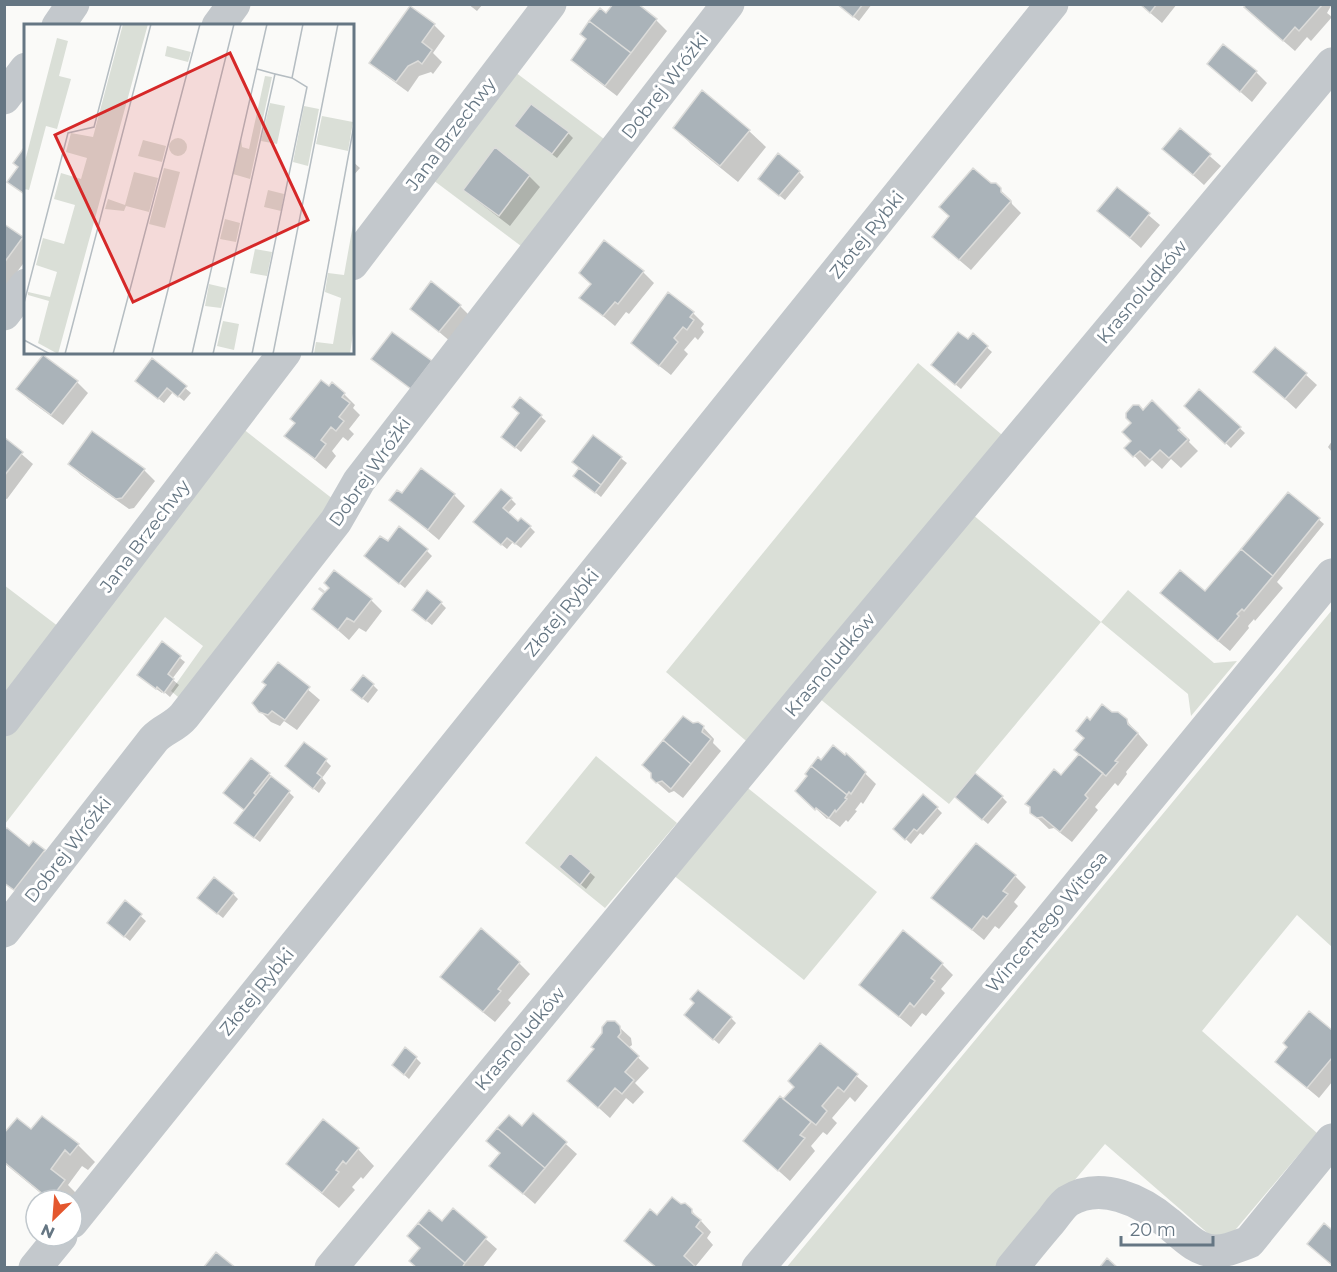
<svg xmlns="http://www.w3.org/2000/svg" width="1337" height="1272" viewBox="0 0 1337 1272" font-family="Montserrat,sans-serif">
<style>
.green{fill:#dadfd7}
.shadow{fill:#0003}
.building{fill:#aab3b9;stroke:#dcdcda;stroke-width:1.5}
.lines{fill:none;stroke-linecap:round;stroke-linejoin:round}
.minor{stroke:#c3c8cc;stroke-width:33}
.labels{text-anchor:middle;stroke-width:6;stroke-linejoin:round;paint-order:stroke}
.street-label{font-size:18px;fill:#657683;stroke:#fff}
.inset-road{fill:none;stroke:#b5bdc2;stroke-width:1.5}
.view{fill:#d62828;fill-opacity:0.15;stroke:#d62828;stroke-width:3}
.inset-edge{fill:none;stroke:#657683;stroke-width:3}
</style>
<rect width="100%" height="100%" fill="#fafaf8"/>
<path class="green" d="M515,72L604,139L521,246L433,180Z
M918,363L1008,440L752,746L666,672Z
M242,428L338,503L183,701L171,691L203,646L165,617L5,824L4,739Z
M972,514L1101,622L1128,590L1214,663L1237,661L1191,716L1188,694L1101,622L949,804L819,698Z
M4,585L63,630L4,706Z
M1332,610V947L1297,915L1202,1031L1317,1133L1231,1235L1211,1236L1105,1144L1002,1267L786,1268Z
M596,756L677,823L605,908L525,843Z
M744,785L877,892L804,980L672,874Z"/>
<path class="shadow" d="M468,4H483L477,11Z
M837,4H872L859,21Z
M1140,4H1177L1162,23Z
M1248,4H1332L1327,13L1332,17L1311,41L1307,37L1295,51L1257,18Z
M607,15L656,20L667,31L617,96L584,71L573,60Z
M434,25L445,36L433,53L442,62L433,74L431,72L419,76L408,92L382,73L371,62Z
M1209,64L1256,72L1267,83L1252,102Z
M675,127L749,131L766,147L738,182L691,144Z
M1180,130L1221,166L1204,185L1164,149Z
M521,131L568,133L573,138L557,158Z
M352,161L360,168L352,177Z
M799,172L804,177L785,200L765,184Z
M529,176L540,187L510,226L476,200L465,189Z
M991,185H995L1011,200L1012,204L1021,213L971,270L945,248Z
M1118,189L1160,225L1141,248L1099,211Z
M4,225L26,242V260L4,289Z
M643,272L654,283L629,314L626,312L615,326L581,298Z
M460,306L471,317L451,342L412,309Z
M693,313L704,324L701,328L704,332L698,340L695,337L684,350L688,354L671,375L644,354Z
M973,335L992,352L961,389L938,370Z
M153,361L191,393L184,401L173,392L164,403L142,385Z
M1255,372L1306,375L1317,385L1296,409Z
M77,382L88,393L63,425L29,400L18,389Z
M329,388L344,394L355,405L353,408L360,415L349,429L354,434L348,441L343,437L332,451L336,456L326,469L286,436Z
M1199,391L1245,433L1231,448L1186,406Z
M520,399L546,421L521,452L508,441L520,414Z
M1152,403L1190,440L1189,442L1198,451L1181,468L1171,459L1162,469L1152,460L1145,467L1127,448L1133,441Z
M593,437L627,463L601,497L575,476L581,469Z
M4,439L33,464L7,499L4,498Z
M1332,441V452L1328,447Z
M70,464L144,470L155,481L134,508L129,509L81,475Z
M421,470L454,495L465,506L439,540L391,500L402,495Z
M1289,494L1324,524L1277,582L1283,588L1255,621L1254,619L1248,626L1249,628L1230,651L1173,604L1205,593Z
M511,499L516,504L507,514L518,523L530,527L535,532L521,548L513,542L507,549L480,527Z
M388,543L427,551L432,556L405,588L371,561Z
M371,600L382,611L366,632L359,628L349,640L314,609Z
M441,603L446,608L432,625L419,615Z
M162,644L185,662L172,679L179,685L170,697L163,691L162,693L144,680Z
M278,664L320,700L297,730L284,721L280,726L271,722L260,711Z
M373,685L378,690L368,703L358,695Z
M1112,714L1126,720L1148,745L1126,772L1127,774L1118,786L1115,783L1095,807L1098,810L1072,842L1054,828L1049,829L1031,812L1080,754L1090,722Z
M692,725L703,727L714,739L713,743L721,751L683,798L674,791L669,793L652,778L653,774Z
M846,755L876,784L863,804L861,802L855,810L857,811L848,822L846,820L840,827L828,818L827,819L797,791L821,762Z
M326,761L331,766L322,778L326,783L319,793L292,771Z
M269,774L294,797L260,842L241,828L246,811L230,798Z
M1002,797L1007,802L988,824L962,802Z
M937,808L942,813L923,835L920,833L911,844L895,829Z
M33,843L49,856L20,894L4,883Z
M570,855L595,877L586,889L566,872Z
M1015,876L1026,887L1014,902L1018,906L999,929L995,926L984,940L933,898Z
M233,894L238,899L223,918L204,903Z
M125,902L146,921L130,941L114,928Z
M519,963L530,974L508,1000L511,1003L495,1022L453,988Z
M942,964L953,975L941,989L945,993L926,1016L922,1013L911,1027L861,985Z
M1309,1013L1332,1032V1082L1319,1098L1288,1072L1289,1047Z
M731,1018L736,1023L719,1044L691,1020Z
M619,1027L631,1038L632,1045L628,1048L649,1068L635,1083L644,1092L633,1104L626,1098L610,1118L569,1081Z
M820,1045L868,1086L855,1102L850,1097L832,1118L837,1123L827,1135L823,1132L811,1146L815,1151L790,1181L745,1141L796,1087Z
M416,1058L421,1063L409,1079L399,1070Z
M533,1115L577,1154L535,1204L491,1166Z
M42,1118L78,1145L95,1162L88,1170L82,1166L68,1185L81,1198L72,1200H49L4,1163V1135L31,1131Z
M358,1149L374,1166L363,1179L361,1177L352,1187L355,1190L339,1208L305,1180L288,1164Z
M453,1210L497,1249L482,1268H418L443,1223Z
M691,1210L711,1232L707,1238L713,1245L695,1267L657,1268L626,1241L657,1218Z"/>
<path class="building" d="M613,4H638L657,19L631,53L589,21L600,8L606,13Z
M837,4H863L853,17Z
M1140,4H1157L1150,13Z
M1246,4H1321L1322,5L1299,31L1295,27L1283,41L1244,7Z
M410,6L435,24L422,42L432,50L422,64L418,61L408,66L396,82L369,63Z
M589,21L631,53L605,86L571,60L586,39L580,34Z
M1223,44L1257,71L1240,92L1207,64Z
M702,90L750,130L720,166L673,128Z
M531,104L569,132L552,154L514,126Z
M1180,128L1211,154L1193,175L1162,149Z
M26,145V195L7,182L18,167L13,163Z
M495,147L530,175L499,216L463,190Z
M778,153L800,171L779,196L758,179Z
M973,168L991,183H996L1001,188V192L1011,201L959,260L932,237L949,216L939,207Z
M1117,187L1150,213L1130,238L1097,211Z
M4,224L23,237L4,263Z
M604,240L644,271L618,304L615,302L603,316L579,298L591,284L579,273Z
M431,281L461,305L439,332L410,309Z
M668,292L694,312L690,317L694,320L687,330L683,327L674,338L678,342L659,366L631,343Z
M392,332L432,361L411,389L371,359Z
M958,332L968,339L973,333L988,346L955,385L931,365Z
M1275,347L1307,373L1285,399L1253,372Z
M43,355L78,381L51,415L16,389Z
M152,358L187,386L178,397L167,388L158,399L135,381Z
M321,380L329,386L332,382L345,393L342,397L350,403L339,417L344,421L336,431L331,427L321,440L326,444L315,459L284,436L295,423L290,419Z
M1199,389L1241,427L1225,444L1184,406Z
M520,397L542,415L515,448L501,437L519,413L512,407Z
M1152,400L1180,428L1178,430L1188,439L1169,458L1160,450L1150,460L1140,451L1133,457L1124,448L1131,441L1122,432L1131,423L1126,418V413L1133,405H1139L1143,410Z
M92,431L145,469L122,498L116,499L68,464Z
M593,435L622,457L601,485L572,462Z
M4,437L23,452L4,476Z
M421,468L455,494L428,530L389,500L397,490L402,493Z
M579,468L601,485L595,493L573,476Z
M501,489L512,498L503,508L518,521L521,518L531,526L515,544L507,538L501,545L473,522Z
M1288,492L1320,518L1273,576L1241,549Z
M399,526L428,549L399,584L364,556L380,536L388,541Z
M1241,549L1273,576L1244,611L1242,609L1237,614L1239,616L1218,641L1160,593L1180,570L1205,591Z
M334,570L372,599L354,622L347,618L338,630L312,609L324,593L319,589L320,588L325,592L329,588L324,583Z
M427,590L442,602L426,621L412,610Z
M162,641L181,656L168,674L174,679L164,693L157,687L156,689L137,675Z
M278,662L310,687L285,720L272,711L268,715L259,712L252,703L266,685L262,682Z
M363,675L374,684L362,699L351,690Z
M1102,704L1112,712H1118L1127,719L1128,724L1138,733L1115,761L1118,762L1106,776L1074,750L1084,738L1076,731L1087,717L1090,720Z
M683,716L693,723L698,722L704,726L702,732L711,739L691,764L663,740Z
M663,740L691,764L671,789L662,781L656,783L651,778V773L642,765Z
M304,742L327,759L317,773L322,777L313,789L285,766Z
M833,745L845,755L846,753L866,772L851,794L849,792L847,795L811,766L818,757L821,760Z
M1079,754L1103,773L1085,795L1088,798L1060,832L1042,817L1037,818L1030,813V807L1025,804L1054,769L1061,775Z
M251,758L270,773L254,793L256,795L244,810L223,793Z
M811,766L847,795L845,798L847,799L836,812L835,810L829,818L816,808L815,810L795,791L807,776L805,774Z
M975,773L1003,796L982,820L955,797Z
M271,776L290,791L254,838L234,823Z
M923,794L938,807L917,831L914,829L905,840L893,829Z
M7,828L29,846L33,841L45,850L14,890L4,883V830Z
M976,843L1016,875L1003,891L1008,894L987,919L983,916L972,930L931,898Z
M570,853L591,871L580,885L559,867Z
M214,877L234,893L217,914L197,898Z
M125,900L142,914L124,937L107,923Z
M481,928L520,962L498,989L501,991L483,1012L440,977Z
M903,930L943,963L931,978L935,981L914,1007L910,1003L899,1017L859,985Z
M698,990L732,1017L713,1040L684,1015L694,1003L690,999Z
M1309,1011L1332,1030V1058L1307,1088L1275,1062L1287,1047L1283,1043Z
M607,1021H615L620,1026L621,1033L618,1037L639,1056L625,1072L634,1080L622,1094L615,1088L598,1108L567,1081L594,1049L591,1047L602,1033V1027Z
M820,1043L858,1074L844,1092L838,1087L822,1106L827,1111L816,1125L783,1099L794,1087L788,1081Z
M405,1047L417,1057L404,1075L392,1065Z
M780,1096L811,1122L800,1135L805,1138L778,1171L743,1141Z
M533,1113L567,1142L545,1168L497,1128L509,1115L522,1126Z
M42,1116L79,1144L70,1155L65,1150L51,1169L65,1180L50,1200L4,1162V1133L17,1118L31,1129Z
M323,1119L359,1148L346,1164L343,1161L336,1170L339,1172L322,1193L286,1164Z
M497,1128L545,1168L523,1194L489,1166L500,1153L486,1141Z
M672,1197L681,1204L685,1203L692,1209V1213L701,1220L696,1227L703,1233L684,1256L697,1268H657L624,1241L650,1209L657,1215Z
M453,1208L487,1237L465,1263L418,1223L429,1210L442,1221Z
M418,1223L465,1263L462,1268H417L409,1261L420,1248L407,1236Z
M1324,1223L1331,1229L1332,1227V1265L1307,1244Z
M216,1252L236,1268H203Z
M1107,1258L1118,1268H1099Z"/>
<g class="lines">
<path class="minor" d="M58,26L73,4
M218,26L234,4
M4,98L26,69
M352,264L550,4
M4,314L26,285
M4,720L285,352
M4,931L154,739C163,729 175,727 184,716L336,521L359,481L728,4
M72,1222L1052,4
M35,1268L61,1236
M331,1268L803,697L1332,64
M758,1268L1037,935L1332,575
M1012,1268C1025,1252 1037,1237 1050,1222C1056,1215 1061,1206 1068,1201C1101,1181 1141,1200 1168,1223C1182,1234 1195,1250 1214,1251C1226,1252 1238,1246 1249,1242L1332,1140"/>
</g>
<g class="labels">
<g class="street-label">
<text transform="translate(665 86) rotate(-52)" y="6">Dobrej Wróżki</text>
<text transform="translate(451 134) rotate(-53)" y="6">Jana Brzechwy</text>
<text transform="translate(867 235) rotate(-51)" y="6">Złotej Rybki</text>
<text transform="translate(1142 292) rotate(-50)" y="6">Krasnoludków</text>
<text transform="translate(370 472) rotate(-55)" y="6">Dobrej Wróżki</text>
<text transform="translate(145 536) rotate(-53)" y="6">Jana Brzechwy</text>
<text transform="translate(562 613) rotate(-51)" y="6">Złotej Rybki</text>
<text transform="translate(830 665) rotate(-50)" y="6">Krasnoludków</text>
<text transform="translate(68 850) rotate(-52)" y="6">Dobrej Wróżki</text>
<text transform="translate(1047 922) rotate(-50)" y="6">Wincentego Witosa</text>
<text transform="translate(257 992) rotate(-51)" y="6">Złotej Rybki</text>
<text transform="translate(520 1039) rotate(-50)" y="6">Krasnoludków</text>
</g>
</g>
<g transform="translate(24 24)">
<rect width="330" height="330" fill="#fafaf8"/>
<path d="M99,0H124L34,330L14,319L25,277L4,271V268L26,273L33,248L12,241L19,214L40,220L51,181L30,175L37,149L57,155L63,134L42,128L47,109L69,113ZM33,14L44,17L35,52L47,55L33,105L22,102L5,166L0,165V141ZM143,22L167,28L164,38L141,32ZM241,52L248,53L226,155L209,150L217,115L218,123L225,125ZM246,79L261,82L253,120L237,117ZM280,82L295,85L284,142L269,138ZM298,92L329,98L324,127L292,120ZM145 123a9 9 0 1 1 18 0a9 9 0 1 1-18 0ZM119,116L142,122L138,138L114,132ZM140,144L156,148L141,204L125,200ZM110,148L134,154L125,188L102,182L100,187L81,185L84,175L101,181ZM244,166L260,170L257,187L240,183ZM201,195L216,199L212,218L196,215ZM330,195V302L326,330H290L292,318L309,320L317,274L301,268L304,249L320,251ZM231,225L248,228L243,252L226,249ZM185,260L202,264L197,284L181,282ZM199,297L215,300L210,326L193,322Z" fill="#dadfd7"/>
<path class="inset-road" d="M233,45L251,50M0,279L44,109L70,103L97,0M0,316L26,330M41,330L127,0M89,330L176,0M128,330L210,0M168,330L243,0M189,330L251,50L268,54M228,330L283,63L268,54L279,0M249,330L314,0M288,330L330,101"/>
<path class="view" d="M206,29L284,196L109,278L31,111Z"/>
<rect width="330" height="330" class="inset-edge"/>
</g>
<rect width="1337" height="1272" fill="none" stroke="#657683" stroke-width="12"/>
<g transform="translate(54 1218) rotate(205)"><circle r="28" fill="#ffffff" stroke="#c1c8cd" stroke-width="1.5"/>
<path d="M0-4.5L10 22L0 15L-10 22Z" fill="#e4572e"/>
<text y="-9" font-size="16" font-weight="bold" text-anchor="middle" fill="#657683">N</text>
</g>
<path d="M1121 1236v9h92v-9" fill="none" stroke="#657683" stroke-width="3"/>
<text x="1130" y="1236" font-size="18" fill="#657683" stroke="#ffffff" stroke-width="4.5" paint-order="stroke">20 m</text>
</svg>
